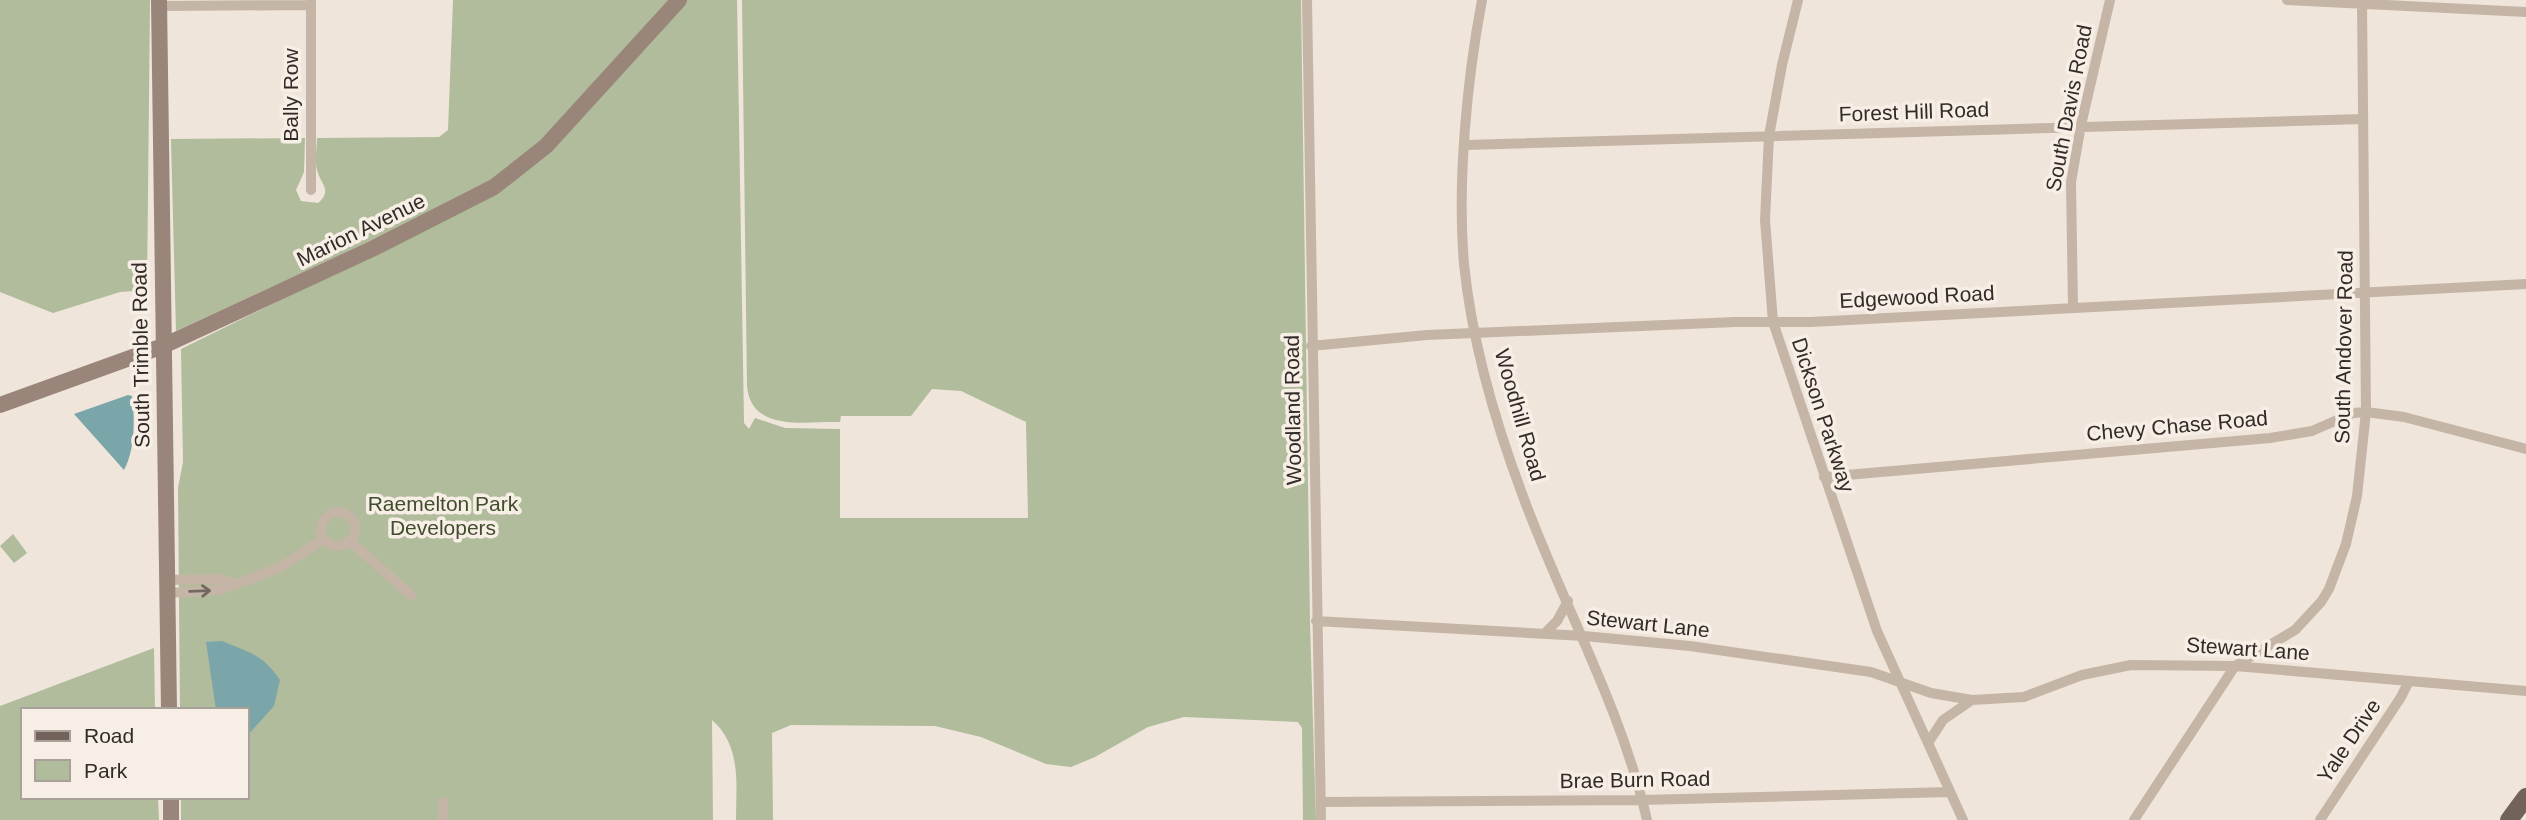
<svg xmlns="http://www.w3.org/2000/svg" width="2526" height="820" viewBox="0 0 2526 820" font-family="Arial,sans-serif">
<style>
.green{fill:#b0bc9b}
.water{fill:#7ba6a9}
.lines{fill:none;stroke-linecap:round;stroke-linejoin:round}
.street{stroke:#c5b5a7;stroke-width:10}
.secondary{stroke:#998579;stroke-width:16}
.primary{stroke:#736259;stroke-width:18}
.oneway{stroke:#746961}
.labels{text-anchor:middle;stroke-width:7;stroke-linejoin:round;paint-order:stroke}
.street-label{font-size:21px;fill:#322b27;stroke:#f7efe5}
.park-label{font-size:21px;fill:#414e2d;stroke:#f7efe5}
</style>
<rect width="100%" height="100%" fill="#efe5da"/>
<path class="green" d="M0,0H150L147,290L120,292L53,313L0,292Z
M453,0H673L556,130L473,194L176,331L171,139L305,138L304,172L296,190L301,201L318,203C332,191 322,185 318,173C314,163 317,148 317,138L439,137L448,130Z
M686,0H737L744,423L749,429L755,418L785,428L840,429V518H1028L1026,422L961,391L932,389L911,416H841L840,422C807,421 751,433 747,386L742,0H1301L1310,623L1316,820H1303L1302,728L1298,722L1184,717L1148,727L1095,757L1071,767L1046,764L981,737L935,726L791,725L772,733L773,820H736C736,785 742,746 712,720L713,820H181V797H247V710H180L178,488L183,462L181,349L475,204Z
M13,534L27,553L14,563L0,546Z
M154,648L155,710H23V797H158L159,820H0V706Z"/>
<path class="water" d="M128,395L132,396C135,419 135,450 124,470L74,414Z
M222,641C248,652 263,654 280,680L274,706L247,736V710H216L206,642Z"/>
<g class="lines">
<path class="street" d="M1307,0L1321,820
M1482,0C1467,79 1457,183 1464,264C1472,343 1496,425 1524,499C1564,607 1621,707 1647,820
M1798,0L1782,65L1769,136L1765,220L1773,322L1877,631L1963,820
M2287,0L2526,12
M159,6L311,5
M1466,145L2363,119
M311,190V0
M2073,308L2071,182L2081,125L2110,0
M1311,346L1427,335L1735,322H1811L2526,284
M1824,477L2270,438L2312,431L2353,413L2366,412L2404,417L2526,449
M321 529a17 17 0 1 1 34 0a17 17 0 1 1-34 0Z
M350,541L411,595
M166,580L220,579L232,583
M167,593L220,590L279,568L324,539
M1316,621L1584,636L1690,646L1871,672L1931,693L1972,700
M1544,634L1557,621L1568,601
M1928,743L1943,720L1972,700L2024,697L2082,675L2131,665L2235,666L2526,691
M443,802V820
M1321,802L1642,800L1950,792
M2134,820L2235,666L2295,630L2321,602L2329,589L2346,544L2357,496L2366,412L2362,4
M2320,820L2401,697L2409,681"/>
<path class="secondary" d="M159,0L169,710
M0,405L163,346L374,248L494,187L546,146L679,0
M171,797V820"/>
<path class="primary" d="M2509,820L2526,797"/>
</g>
<defs><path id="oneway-shaft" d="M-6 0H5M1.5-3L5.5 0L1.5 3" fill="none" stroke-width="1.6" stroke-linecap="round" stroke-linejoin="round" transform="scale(1.75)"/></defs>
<use class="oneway" href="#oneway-shaft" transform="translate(200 591) rotate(-2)"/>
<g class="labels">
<g class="street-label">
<text transform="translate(291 95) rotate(-90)" y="7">Bally Row</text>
<text transform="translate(2069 108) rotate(-79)" y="7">South Davis Road</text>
<text transform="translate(1914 112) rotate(-2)" y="7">Forest Hill Road</text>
<text transform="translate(361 230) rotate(-26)" y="7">Marion Avenue</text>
<text transform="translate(1917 297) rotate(-3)" y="7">Edgewood Road</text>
<text transform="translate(2344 347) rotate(-89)" y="7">South Andover Road</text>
<text transform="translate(141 355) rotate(-91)" y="7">South Trimble Road</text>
<text transform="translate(1293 410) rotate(-91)" y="7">Woodland Road</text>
<text transform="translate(1520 415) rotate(74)" y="7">Woodhill Road</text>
<text transform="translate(1823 415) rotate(72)" y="7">Dickson Parkway</text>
<text transform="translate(2177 426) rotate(-5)" y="7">Chevy Chase Road</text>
<text transform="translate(1648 624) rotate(6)" y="7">Stewart Lane</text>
<text transform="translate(2248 649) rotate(4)" y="7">Stewart Lane</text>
<text transform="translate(2349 741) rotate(-56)" y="7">Yale Drive</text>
<text transform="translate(1635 780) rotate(-1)" y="7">Brae Burn Road</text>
</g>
<g class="park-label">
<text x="443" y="511">Raemelton Park<tspan x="443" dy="24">Developers</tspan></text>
</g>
</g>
<rect x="21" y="708" width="228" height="91" fill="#f7efe5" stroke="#a8a199" stroke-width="2"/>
<rect x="35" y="731" width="35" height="10" fill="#736259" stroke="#a8a199" stroke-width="2"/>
<text x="84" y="743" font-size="21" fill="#322b27">Road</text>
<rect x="35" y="760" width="35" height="21" fill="#b0bc9b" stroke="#a8a199" stroke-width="2"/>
<text x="84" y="778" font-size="21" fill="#322b27">Park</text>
</svg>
